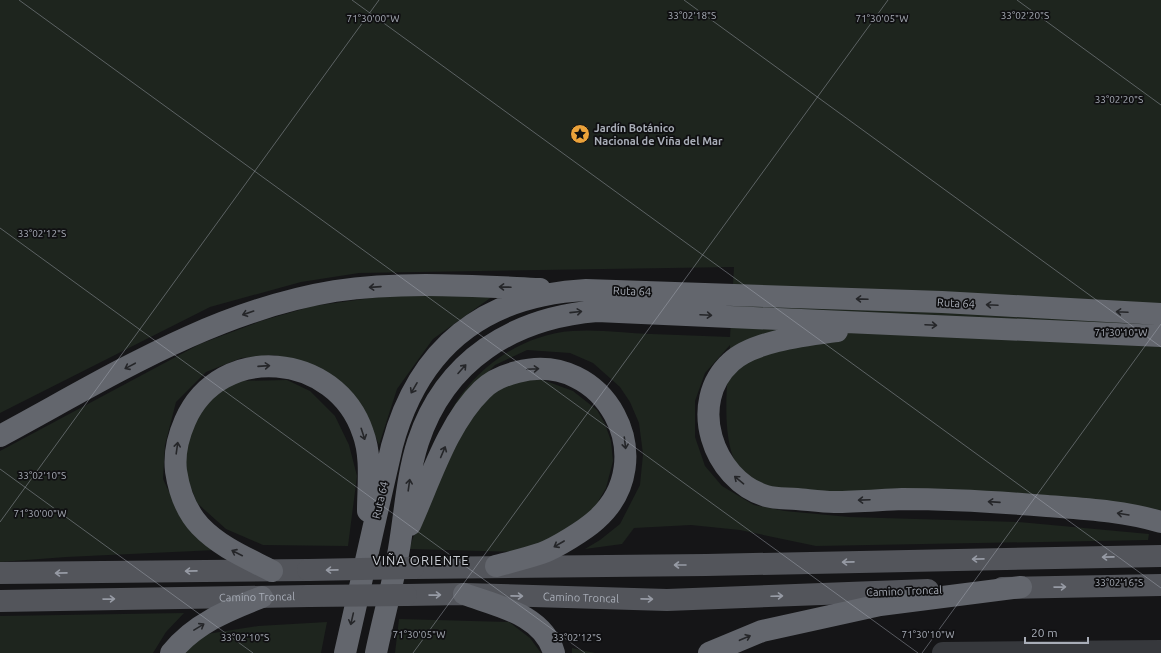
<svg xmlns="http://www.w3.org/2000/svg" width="1161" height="653" viewBox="0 0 1161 653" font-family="Ubuntu,sans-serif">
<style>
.green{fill:#1e251e}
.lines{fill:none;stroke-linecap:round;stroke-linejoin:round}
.street{stroke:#36383c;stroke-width:22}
.primary{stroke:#53555b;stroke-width:22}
.highway{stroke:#63666d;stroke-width:22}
.primary-bridge{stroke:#53555b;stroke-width:22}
.oneway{stroke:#252629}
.oneway2{stroke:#979ba5}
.ticks{fill:none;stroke:#a8adb7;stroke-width:1;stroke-opacity:0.45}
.labels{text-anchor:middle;stroke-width:3.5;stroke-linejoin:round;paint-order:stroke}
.poi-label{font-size:11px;font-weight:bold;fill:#a8adb7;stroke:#101012;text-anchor:start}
.street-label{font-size:11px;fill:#a8adb7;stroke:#101012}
.quarter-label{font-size:13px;letter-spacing:1px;fill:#c9ccd3;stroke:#101012}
.ticks-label{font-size:10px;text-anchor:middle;fill:#a8adb7;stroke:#101012;stroke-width:3.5;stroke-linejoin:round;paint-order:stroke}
</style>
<rect width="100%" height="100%" fill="#151517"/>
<path class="green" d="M0,0H1161V510L796,493C781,490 763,488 750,480C716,458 728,380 730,345L705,373L695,401V437L705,466L722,486L754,505L785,511L849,517L1019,522L1149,534L1148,540L816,546L740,530L691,525L634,528L622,544L585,549L600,540L620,524L640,485L643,454L639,423L630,402L620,387L593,363L570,353L527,350L495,365L473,387L442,432C460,378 515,335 572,331C599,329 625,333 651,334C678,335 704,336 730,337L734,267L359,273L301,282L210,307L0,413Z
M400,294L493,296L433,339L397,389L379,445L366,413L342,384L309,364L274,355L241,358L206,372L176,402L165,445L163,479L182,519L216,550L66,557L0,562V451L200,344L261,321L313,306Z
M521,378L543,380L573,391L597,410L605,424L611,441L613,461L606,488L592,512L553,540L520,552L409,549L432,486L451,442L489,394Z
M287,380L310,391L335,416L349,445L357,476L348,546L263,545L226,529L197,503L183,467L184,436L201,404L237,381Z
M184,613L166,632L153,653H0V616Z
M399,619L509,622L530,638L541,653H395Z
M327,622L321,653H186L190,646L207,634L258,626Z
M572,648L595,653H572Z"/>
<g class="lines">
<path class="street" d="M943,653L1161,651"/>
<g class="primary">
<path d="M413,568L706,565L1161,556"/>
<path d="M0,573L308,570"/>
<path d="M1002,588L1161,585"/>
<path id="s1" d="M406,595L464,594L667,600L928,590"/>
<path id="s2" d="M0,601L309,596"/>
</g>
<path class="highway" d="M837,331C808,335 753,341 731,362C687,402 712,479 766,496C776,499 787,498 797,499C809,500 822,502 834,502C856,502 879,500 902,499C950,499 999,502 1047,506C1086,509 1124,511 1161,522
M0,436C108,378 212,311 335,291C403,281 472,286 540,289
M410,525C430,481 447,424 482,390C491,381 505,375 517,372C604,349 664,460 596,520C585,530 556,548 542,553C527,558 511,562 496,566
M272,571C247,558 220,547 200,526C186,511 179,491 176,471C174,454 178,437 185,421C220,341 336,352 363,433C372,457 368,486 368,511
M464,594C497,606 543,614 554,653
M171,653C194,624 228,610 262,597
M345,653L392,446C418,348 484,295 586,290L942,302L1161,314
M376,653C383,619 393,584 399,549C405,514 407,476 418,442C445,360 513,318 597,311L1161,336
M709,653L762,631L880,605L1021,587"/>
<path class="primary-bridge" d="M308,570L413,568
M309,596L406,595"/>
</g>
<defs><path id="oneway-shaft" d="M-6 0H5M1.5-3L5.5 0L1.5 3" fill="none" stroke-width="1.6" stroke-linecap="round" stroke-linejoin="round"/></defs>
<g class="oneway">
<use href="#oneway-shaft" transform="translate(375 287) rotate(176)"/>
<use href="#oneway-shaft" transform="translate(505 287) rotate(-178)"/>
<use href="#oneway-shaft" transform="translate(862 299) rotate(-178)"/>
<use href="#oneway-shaft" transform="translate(992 305) rotate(-177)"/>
<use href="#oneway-shaft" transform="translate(576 312) rotate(-6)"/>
<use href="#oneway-shaft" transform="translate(1122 312) rotate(-177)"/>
<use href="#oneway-shaft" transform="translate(248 313) rotate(161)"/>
<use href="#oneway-shaft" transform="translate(706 315) rotate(3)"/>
<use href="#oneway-shaft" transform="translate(931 325) rotate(3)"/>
<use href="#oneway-shaft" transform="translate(130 366) rotate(152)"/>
<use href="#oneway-shaft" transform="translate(264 366) rotate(-4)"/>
<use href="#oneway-shaft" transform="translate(462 369) rotate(-48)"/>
<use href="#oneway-shaft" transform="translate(533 369) rotate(-3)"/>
<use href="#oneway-shaft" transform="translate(414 388) rotate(120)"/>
<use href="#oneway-shaft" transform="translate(363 434) rotate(72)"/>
<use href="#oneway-shaft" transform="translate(625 443) rotate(83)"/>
<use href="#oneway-shaft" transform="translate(177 448) rotate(-82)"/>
<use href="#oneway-shaft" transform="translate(443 452) rotate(-67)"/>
<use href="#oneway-shaft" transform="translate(739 480) rotate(-140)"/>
<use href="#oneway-shaft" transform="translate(409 485) rotate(-82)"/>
<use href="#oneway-shaft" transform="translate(864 500) rotate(178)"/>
<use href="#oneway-shaft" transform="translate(994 502) rotate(-176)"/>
<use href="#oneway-shaft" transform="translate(1123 514) rotate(-171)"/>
<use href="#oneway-shaft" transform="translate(559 544) rotate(150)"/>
<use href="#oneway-shaft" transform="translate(237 553) rotate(-153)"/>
<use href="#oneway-shaft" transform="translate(352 619) rotate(103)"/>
<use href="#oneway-shaft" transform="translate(199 627) rotate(-31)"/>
<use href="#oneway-shaft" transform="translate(745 638) rotate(-23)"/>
</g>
<g class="oneway2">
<use href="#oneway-shaft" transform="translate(1108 557) rotate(179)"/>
<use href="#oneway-shaft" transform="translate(978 559) rotate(179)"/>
<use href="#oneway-shaft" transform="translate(848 562) rotate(179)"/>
<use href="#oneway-shaft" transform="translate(680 565) rotate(-180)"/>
<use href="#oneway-shaft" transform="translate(332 570) rotate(179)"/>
<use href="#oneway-shaft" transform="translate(191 571) rotate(179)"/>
<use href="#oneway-shaft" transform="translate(61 573) rotate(179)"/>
<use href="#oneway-shaft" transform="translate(1060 587) rotate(-1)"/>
<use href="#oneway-shaft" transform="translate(435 595) rotate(-1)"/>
<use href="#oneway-shaft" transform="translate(517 596) rotate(1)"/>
<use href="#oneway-shaft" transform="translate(777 596) rotate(-2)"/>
<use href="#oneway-shaft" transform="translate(109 599) rotate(-1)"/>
<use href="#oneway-shaft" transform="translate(647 599) rotate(1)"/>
</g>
<path class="ticks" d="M19,0L918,653M352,0L1161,588M684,0L1161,347M1017,0L1161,105M0,228L585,653M0,469L253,653M0,522L379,0M413,653L888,0M922,653L1161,324"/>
<defs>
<g id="sight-disc" transform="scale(1)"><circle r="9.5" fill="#eba23a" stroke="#101012"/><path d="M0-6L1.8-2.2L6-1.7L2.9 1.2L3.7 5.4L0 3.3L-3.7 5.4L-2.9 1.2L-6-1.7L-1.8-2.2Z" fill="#111"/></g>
</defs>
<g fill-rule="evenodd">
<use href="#sight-disc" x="580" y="134"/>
</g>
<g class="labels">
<g class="poi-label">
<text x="594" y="132">Jardín Botánico<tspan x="594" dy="13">Nacional de Viña del Mar</tspan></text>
</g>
<g class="street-label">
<text transform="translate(632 291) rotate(2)" y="4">Ruta 64</text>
<text transform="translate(956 303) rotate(3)" y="4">Ruta 64</text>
<text transform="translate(380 500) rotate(-77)" y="4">Ruta 64</text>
<text transform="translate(904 591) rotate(-2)" y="4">Camino Troncal</text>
<text dy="4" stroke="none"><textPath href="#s2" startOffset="257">Camino Troncal</textPath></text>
<text dy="4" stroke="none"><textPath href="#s1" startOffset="175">Camino Troncal</textPath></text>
</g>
<g class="quarter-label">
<text x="421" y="565">VIÑA ORIENTE</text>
</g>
</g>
<g class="ticks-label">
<text x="692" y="19">33°02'18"S</text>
<text x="1025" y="19">33°02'20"S</text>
<text x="373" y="22">71°30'00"W</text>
<text x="882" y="22">71°30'05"W</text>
<text x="1119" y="103">33°02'20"S</text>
<text x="42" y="237">33°02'12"S</text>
<text x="1121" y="336">71°30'10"W</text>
<text x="42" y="479">33°02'10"S</text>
<text x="40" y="517">71°30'00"W</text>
<text x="1119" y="586">33°02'16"S</text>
<text x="419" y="638">71°30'05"W</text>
<text x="928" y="638">71°30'10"W</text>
<text x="245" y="641">33°02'10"S</text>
<text x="577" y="641">33°02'12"S</text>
</g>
<path d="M1025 637v6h63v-6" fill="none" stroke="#a8adb7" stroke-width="2"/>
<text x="1031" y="637" font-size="12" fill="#a8adb7" stroke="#101012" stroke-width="3" paint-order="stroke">20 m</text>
</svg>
